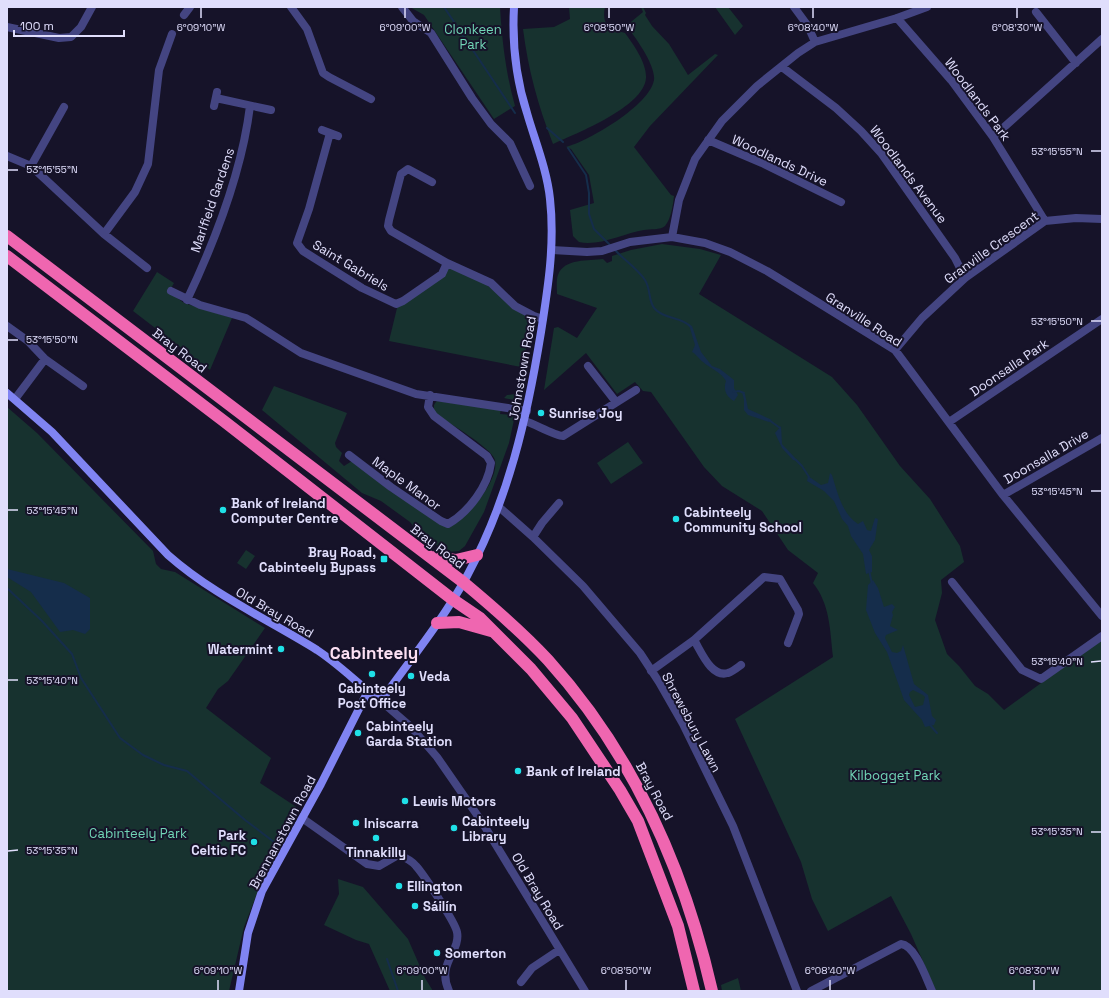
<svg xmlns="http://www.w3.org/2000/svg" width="1109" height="998" viewBox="0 0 1109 998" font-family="'Space Grotesk',sans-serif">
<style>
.green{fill:#17322f}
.water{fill:#152d4b;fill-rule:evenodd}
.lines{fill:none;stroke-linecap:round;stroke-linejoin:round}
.stream{stroke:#152d4b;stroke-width:2}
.street{stroke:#444582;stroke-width:8}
.secondary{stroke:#8084f2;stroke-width:8}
.highway{stroke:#ef66b0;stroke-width:12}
.ticks{fill:none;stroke:#e0defc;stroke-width:1.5}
.poi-dot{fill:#1fe0e7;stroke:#161329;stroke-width:1.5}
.labels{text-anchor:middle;stroke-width:4;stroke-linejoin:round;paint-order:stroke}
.park-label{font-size:13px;fill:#71d5b6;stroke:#161329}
.street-label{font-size:13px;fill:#e0defc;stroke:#161329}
.poi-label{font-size:13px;font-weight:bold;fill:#e0defc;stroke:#161329;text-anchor:start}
.district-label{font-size:17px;font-weight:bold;fill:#fce0f3;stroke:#161329}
.ticks-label{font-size:10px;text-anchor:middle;fill:#e0defc;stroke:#161329;stroke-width:4;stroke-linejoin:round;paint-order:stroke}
</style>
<rect width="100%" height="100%" fill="#161329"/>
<path class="green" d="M410,7H500C502,41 506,74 515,106L494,119L424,15Z
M569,7H605C601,25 610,29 625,33C633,44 647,63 646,78C644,107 577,133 553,144C538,106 528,69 523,29L554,27L570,19Z
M641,7H643L646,13L645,15L652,26L669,44L688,75L715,54L718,55L650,126L634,147L671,195L674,196C673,205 671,219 665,226C661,230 649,229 644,230C625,233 598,247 579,242L573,236L570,210L594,203L589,175L571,149L566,147C589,141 650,105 654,80C656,66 635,36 626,26L643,12Z
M715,7H728L743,26L735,35Z
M662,244L700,249L721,255L699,294L832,377L857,405L900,466L930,499L960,546L964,562L941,580L942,593L935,620L947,654L959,666L975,686L988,694L1004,710L1102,639V991H936L911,934L891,896L828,931L812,899L801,862L735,719L833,657C830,630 830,604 813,583L818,573L788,550L762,511L722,486L704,467L651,392L643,391L635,382L617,394L586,353L544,390L554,328L558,327L577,338L597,308L557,294C557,289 556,280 558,275C564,258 589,261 603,259L607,263L612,261V256L631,250Z
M450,268C482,274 504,301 530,319L519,401L504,398L507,395L515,394L521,367L389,341L398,304Z
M157,272L174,283L169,292L184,303L232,318L210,370L133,311Z
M274,386L347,413L335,443L336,447L342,453L339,461L344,466L352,461L390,491L455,524C470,511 499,482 495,460C493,449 447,421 436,415C434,410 432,405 437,401L501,410L500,414L515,415L509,443L484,512L465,546L459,551L448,552L443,550L417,531L410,522L381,501L362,493L262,410Z
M7,407L37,433L153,551L156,564L161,569L175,572L265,628L228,681L218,689L206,708L271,758L260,783L298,808L268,865L244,927L229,991H7Z
M628,442L643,463L611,484L597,463Z
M246,550L255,556L246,569L237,563Z
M338,879L363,887L408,939L425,978L433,991H390L369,944L356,940L324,925L339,894Z
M738,978L741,991H722L721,985Z"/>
<path class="water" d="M689,325L692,326L701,352L712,366L720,369L734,380V388L738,395L734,401C726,397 723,389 726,381C720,371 711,369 703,362C698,358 696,354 692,352L695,345Z
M742,392L745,394L748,409L772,420L769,422L748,415L744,410V400Z
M781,426L782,444L798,461L793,460L782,448L775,433Z
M830,473L832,475C837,491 842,514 858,524L863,521L867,530L871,531L875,518L878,519L875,540L869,550L872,556V572L866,574L863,554L851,536L848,526L842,519L834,501L824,491L807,481L808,476L821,485L828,483Z
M7,569L64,583L90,598V629L85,634L73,630L60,632L31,592L7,577Z
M873,580L878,588L884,607L892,604L895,607L892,612L893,615L890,626L898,630L886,635L885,638L892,652L897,653L901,651L903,645L914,684L928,695L932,716L936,720L934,725L925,727L922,720L904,700L887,652L875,633L866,610L868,585ZM913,690L923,695L925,697L923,705L915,707L909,695L910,692Z"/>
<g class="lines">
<path class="stream" d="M444,7L515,113
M547,128L563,142
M568,148L586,175L589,193V214L594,229L611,246
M614,249C624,260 637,268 645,280C651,289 648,302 655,309C665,320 681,316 691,327
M733,392L739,391L744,393
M769,420L780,428
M796,460L802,466L809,477
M869,570L872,584
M7,588L42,621L72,654L81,678L120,738L143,755L164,765L187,771L245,820L274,842
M930,725L937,733
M387,959L398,991"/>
<path class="street" d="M291,7L307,29L323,73L329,77L371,99
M402,7L413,21L431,33L472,98L491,124L510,143L530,186
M794,7L808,26L815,42
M1036,12L1076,63
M184,15L190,7
M897,18L951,80L993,137L1045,221
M7,27L59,38L71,37L81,27L92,7
M782,67L836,108L861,131L881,153L955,258L965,278
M216,98L271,110
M214,106L217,92
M322,130L338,136
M330,133L309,209L297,243L303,251L362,288L396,304L403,301L442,274L447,263
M993,137L1102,39
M708,140L762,163L841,202
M7,156L31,166L104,234L147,268
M31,166L64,107
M432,182L408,169L401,174L389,220L388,226L391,231L447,263L491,283L515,306L534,316L543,319
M104,234L135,192L148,164L159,70L172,34
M672,237L679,200L695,159L722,121L757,86L798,53L815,42L897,18L927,7
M552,250L587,252L602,251L630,242L672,237L705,243L730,252L767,271L895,350L1003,495L1102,616
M171,291L200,305L246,318L301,353L416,394L527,411
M187,300C215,241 242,171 250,106
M7,326L28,341L45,359L83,386
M895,350L922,318L965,278L1045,221L1076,218L1102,219
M588,366L616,402
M15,399L45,359
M525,421C535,424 555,436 563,436L636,390
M949,422L1102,319
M349,455L391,487L441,521L448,524C469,512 488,486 491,463L487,456L434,416L428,407L430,395
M1003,495L1102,438
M499,507L533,537L583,586L640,653L659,682L683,724L733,826L797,991
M533,537L542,523L559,503
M952,582L1022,670L1041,679L1102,636
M694,640C701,651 711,678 728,673C732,672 737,668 741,665
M651,671L694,640L764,577L780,579L798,610L799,614L788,643
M381,701L411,727L437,757L482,822L585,991
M302,818L367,864L379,866L398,855C404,857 411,860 416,866C424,875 455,922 457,932C461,952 436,963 449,991
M521,982L532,968L559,950
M811,991L901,944C915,945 926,978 932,991"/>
<path class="secondary" d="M7,393L52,432L168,555C212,594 267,619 317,650C340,665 359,685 381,701C410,660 443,620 467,576C509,498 527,418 541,332C548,288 555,244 550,199C547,170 535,141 527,113C516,79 512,43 514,7
M239,991L248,933L262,891L321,784L368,691"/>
<path class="highway" d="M7,236L463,582C493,607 522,632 548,660C633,754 684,869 712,991
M7,256L225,422L452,599L480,618L531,669L572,718L620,790L638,821L678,926L694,991
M431,557L456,560L477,555
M437,623L459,622L491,631"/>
</g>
<path class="ticks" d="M201,8V18M405,8V18M609,8V18M813,8V18M1017,8V18M1091,151H1101M8,170H18M1091,321H1101M8,340H18M1091,491H1101M8,510H18M1091,662L1101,661M8,680H18M1091,832H1101M8,851L18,850M218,980V990M422,980V990M626,980V990M830,980V990M1034,980V990"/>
<g class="poi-dot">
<circle cx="541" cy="413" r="4"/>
<circle cx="223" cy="510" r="4"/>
<circle cx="676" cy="519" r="4"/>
<rect x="380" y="555" width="8" height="8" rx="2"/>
<circle cx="281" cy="649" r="4"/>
<circle cx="372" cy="674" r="4"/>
<circle cx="411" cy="676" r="4"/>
<circle cx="358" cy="733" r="4"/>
<circle cx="518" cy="771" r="4"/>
<circle cx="405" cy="801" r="4"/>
<circle cx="356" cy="823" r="4"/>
<circle cx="454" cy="828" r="4"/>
<circle cx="376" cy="838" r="4"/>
<circle cx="254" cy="842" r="4"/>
<circle cx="399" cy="886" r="4"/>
<circle cx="415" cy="906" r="4"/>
<circle cx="437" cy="953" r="4"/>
</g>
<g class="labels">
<g class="park-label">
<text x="473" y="34">Clonkeen<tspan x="473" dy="15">Park</tspan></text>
<text x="895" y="780">Kilbogget Park</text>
<text x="138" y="838">Cabinteely Park</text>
</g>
<g class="street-label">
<text transform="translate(978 99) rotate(53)" y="5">Woodlands Park</text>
<text transform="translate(780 160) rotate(25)" y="5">Woodlands Drive</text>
<text transform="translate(909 174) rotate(53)" y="5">Woodlands Avenue</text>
<text transform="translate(212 200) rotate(-71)" y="5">Marlfield Gardens</text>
<text transform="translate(991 247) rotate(-36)" y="5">Granville Crescent</text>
<text transform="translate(351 265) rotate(31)" y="5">Saint Gabriels</text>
<text transform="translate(864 319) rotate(33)" y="5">Granville Road</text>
<text transform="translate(180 350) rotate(37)" y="5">Bray Road</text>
<text transform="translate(1009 367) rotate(-34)" y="5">Doonsalla Park</text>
<text transform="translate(522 368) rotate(-80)" y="5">Johnstown Road</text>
<text transform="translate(1046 456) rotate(-30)" y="5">Doonsalla Drive</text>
<text transform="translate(407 483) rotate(36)" y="5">Maple Manor</text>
<text transform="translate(438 546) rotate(37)" y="5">Bray Road</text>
<text transform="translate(275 612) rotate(30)" y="5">Old Bray Road</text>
<text transform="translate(692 722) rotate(62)" y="5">Shrewsbury Lawn</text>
<text transform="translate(655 791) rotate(62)" y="5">Bray Road</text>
<text transform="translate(282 832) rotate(-62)" y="5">Brennanstown Road</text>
<text transform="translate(538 891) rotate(59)" y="5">Old Bray Road</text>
</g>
<g class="poi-label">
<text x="549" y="418">Sunrise Joy</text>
<text x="231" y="508">Bank of Ireland<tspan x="231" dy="15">Computer Centre</tspan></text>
<text x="684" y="517">Cabinteely<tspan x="684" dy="15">Community School</tspan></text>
<text x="376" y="557" text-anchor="end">Bray Road,<tspan x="376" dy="15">Cabinteely Bypass</tspan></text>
<text x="273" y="654" text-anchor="end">Watermint</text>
<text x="419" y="681">Veda</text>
<text x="372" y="693" text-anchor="middle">Cabinteely<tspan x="372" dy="15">Post Office</tspan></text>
<text x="366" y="731">Cabinteely<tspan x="366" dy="15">Garda Station</tspan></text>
<text x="526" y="776">Bank of Ireland</text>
<text x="413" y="806">Lewis Motors</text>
<text x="462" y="826">Cabinteely<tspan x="462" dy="15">Library</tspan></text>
<text x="364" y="828">Iniscarra</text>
<text x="246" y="840" text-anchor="end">Park<tspan x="246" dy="15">Celtic FC</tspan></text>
<text x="376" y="857" text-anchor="middle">Tinnakilly</text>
<text x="407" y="891">Ellington</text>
<text x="423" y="911">Sáilín</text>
<text x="445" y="958">Somerton</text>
</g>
<g class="district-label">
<text x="374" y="659">Cabinteely</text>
</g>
</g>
<g class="ticks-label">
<text x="201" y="31">6°09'10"W</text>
<text x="405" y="31">6°09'00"W</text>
<text x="609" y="31">6°08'50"W</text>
<text x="813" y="31">6°08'40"W</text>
<text x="1017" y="31">6°08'30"W</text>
<text x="1057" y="155">53°15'55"N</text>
<text x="52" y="173">53°15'55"N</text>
<text x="1057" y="325">53°15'50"N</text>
<text x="52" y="343">53°15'50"N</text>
<text x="1057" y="495">53°15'45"N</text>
<text x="52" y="514">53°15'45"N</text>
<text x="1057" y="665">53°15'40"N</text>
<text x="52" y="684">53°15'40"N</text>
<text x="1057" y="835">53°15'35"N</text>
<text x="52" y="854">53°15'35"N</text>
<text x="218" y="974">6°09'10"W</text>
<text x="422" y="974">6°09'00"W</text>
<text x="626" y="974">6°08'50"W</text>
<text x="830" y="974">6°08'40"W</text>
<text x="1034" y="974">6°08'30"W</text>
</g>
<rect width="1109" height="998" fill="none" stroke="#e0defc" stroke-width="16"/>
<path d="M14 30v6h110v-6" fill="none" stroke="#e0defc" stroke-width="2"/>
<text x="20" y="30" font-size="12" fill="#e0defc" stroke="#161329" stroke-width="3" paint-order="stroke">100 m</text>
</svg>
